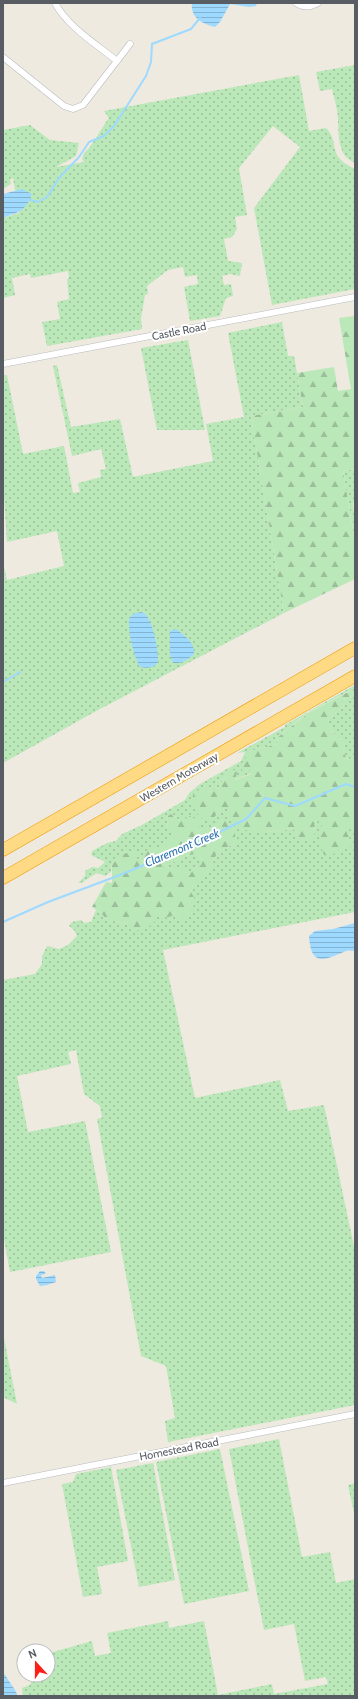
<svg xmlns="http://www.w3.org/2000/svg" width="358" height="1699" viewBox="0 0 358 1699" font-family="Cabin,sans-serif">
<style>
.grass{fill:url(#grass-dots)}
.forest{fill:url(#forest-firs);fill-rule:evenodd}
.water{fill:url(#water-rules)}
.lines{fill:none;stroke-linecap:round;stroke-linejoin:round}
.stream{stroke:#9ed9ff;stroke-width:2}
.minor-casing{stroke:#b8bbc1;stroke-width:7}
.motorway-casing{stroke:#ed9800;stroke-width:13}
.minor{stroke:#fff;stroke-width:6}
.motorway{stroke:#ffda85;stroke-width:12}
.labels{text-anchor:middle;stroke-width:4;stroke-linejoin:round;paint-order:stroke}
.street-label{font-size:11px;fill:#585d63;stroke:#fff}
.water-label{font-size:12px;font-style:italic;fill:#2f75b2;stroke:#fff}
</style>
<defs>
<pattern id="grass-dots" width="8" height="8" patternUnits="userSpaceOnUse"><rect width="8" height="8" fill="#bbe8b9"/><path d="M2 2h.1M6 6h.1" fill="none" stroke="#9bbf9a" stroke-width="1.8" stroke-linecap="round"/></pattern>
<pattern id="forest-firs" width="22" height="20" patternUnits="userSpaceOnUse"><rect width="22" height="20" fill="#bbe8b9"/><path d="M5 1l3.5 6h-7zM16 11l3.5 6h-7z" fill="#9bbf9a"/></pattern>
<pattern id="water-rules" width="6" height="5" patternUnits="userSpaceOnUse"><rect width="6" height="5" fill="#9ed9ff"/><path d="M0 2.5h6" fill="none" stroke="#84b3d2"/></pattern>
</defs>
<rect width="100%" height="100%" fill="#eeeadf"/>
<path class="grass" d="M355,65V163C337,155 339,136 338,120C338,109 334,99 332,89L320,91L316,72Z
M299,75L309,131L326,128C341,143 325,155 355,169V289L272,305L254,208L300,147L273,126L239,168L247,215L235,217L237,229L232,237L224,239L228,261L242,263L240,276L230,274L222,276L224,285L231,284L233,296L226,298L220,316L190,321L184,287L198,284L197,275L185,277L183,267L168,270L147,286L148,294L145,295L141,318L142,329L47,346L42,322L60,319L57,302L69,299L67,280L69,277L68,271L31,278L30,274L12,278L15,295L3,298V218L19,213L13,178L10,179L11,184L3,189V130L30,125L50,140L79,143L76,156L56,167L84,162L82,159L84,153C93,146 101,128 109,118L104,111Z
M282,322L288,356H294L303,407L251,416L284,613L98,710L3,763V562L7,580L64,566L57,531L7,542L4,496L3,375H7L23,454L64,446L73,493L80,492L78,483L101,477L100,470L106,469L101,449L72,456L53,366L57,365L71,427L120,419L133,477L213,461L206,424L244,417L228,333Z
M188,340L205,430H157L141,348Z
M355,469V500L353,504L355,522V542L343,471Z
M355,685V690L353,692L349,691L307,713L277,738L278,744L251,751L243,771L249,769L252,773L234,780L228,772L218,788L211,791L214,818L221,807H228L240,829L277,832L294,828L315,832L314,825L317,821L355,814V912L163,950L195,1098L280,1080L288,1111L324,1105L355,1251V1405L168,1442L165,1421L175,1418L166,1366L141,1356L97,1119L102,1118L100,1106L84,1094L76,1050L68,1052L71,1064L17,1076L28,1132L85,1121L111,1252L10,1272L3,1234V980L35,974L42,964V956L47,946L59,949L68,945L77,936L74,930L69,926L72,922L81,920L84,923L91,922L96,910L101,913L109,922L114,921L127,924L194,898L191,892L193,885L210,868L217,853L235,843L234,837C224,833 210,826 199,830L181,822L171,814L168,816L167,829L173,827L178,832L177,836L163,848L142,861C125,855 127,850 112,863L111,872L105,876L97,873L81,883H78L85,876V871L92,867L98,868L105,862L91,855L92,851L107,843L116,841L122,834L142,825L185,800L189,793L200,784L241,761L245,752L237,753L285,727V725Z
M355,694V755L349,761L343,752L345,744L331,731L328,719L344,707L342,701Z
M196,854L202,860V865L196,867L189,875L186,872L185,869H171L163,863L171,864C179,858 186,855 196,854Z
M3,1333L17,1404L3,1397Z
M279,1439L302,1557L330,1552L336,1583L355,1579V1696H23L22,1688L30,1685L34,1675H48V1657L53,1652L92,1641L95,1656L111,1653L107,1633L168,1621L169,1628L204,1621L218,1695L272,1684L274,1694L328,1684L326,1677L305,1681L294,1624L264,1630L229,1449Z
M220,1449L249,1591L184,1604L156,1462Z
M153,1463L175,1580L139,1587L116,1470Z
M111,1467L128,1561L97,1567L102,1594L83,1597L62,1484L73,1482L76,1474Z
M355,1483V1518L348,1485Z"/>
<path class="forest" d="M355,316V469L343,471L355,542V579L284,613L251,416L303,407L297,373L334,367L338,391L351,389L339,318Z
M355,690V694L342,701L344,707L328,719L331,731L345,744L343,752L348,760L355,755V827L346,831L352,844L348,850L343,847L331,856L324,855C319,842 317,836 323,823L317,821L314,825L315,832L313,839L300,842L293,828L277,832L251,831L240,829L227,817L228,807H221L214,818L204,821L196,812L191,801L194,793L203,787L211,791L218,788L228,772L238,769L235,780L251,774L249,769L242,772V763L251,751L278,744L277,738L308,713L350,691L353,692Z
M171,814L181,822L189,816L200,821V830L204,828L211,829L218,820L226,821L235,827V843L217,853L207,875L193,885L191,892L197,903L192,907L189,915L178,921L175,918V914C167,919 163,918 155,913V921C147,930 140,932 128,929L127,924L114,921L109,922L101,913L92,907L106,882L112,883V863L121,855L135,851L137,859L142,861L148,849L163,848L169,839L177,836V832H171L173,828L167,829L168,816ZM196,854L202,860V864L196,867L189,875L186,872L185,868L178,869L174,868L171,869L164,864H171C179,858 186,855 196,854Z"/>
<path class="water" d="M192,3H257L256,6L249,7L230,4L220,22L215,27C202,24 190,17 192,3Z
M22,189L32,194C24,213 20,211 3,218V194Z
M141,612C143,613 145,613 146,615C152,620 161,657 157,663C153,669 145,668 140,667C133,654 128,633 129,619L133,614Z
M176,629C185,636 195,642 194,654C187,660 182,664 173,663L170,654V631Z
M355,923V951C352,951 348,950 346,951C325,960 311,968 309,936L315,931L333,929Z
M40,1271H44L46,1274L41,1275L42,1278L55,1275L56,1282L47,1285L40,1286L36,1279V1276Z
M3,1672L15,1690L18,1696H3Z"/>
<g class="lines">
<path class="stream" d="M27,199L38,202L47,197L59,178L79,157L89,142L104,136L114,126L146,76L151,62L152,44L191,29L200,18
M3,682L20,672
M3,922L48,902L120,875L199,842L246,819L265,798L295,806L346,784L355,787"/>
<g class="minor-casing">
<path id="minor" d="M55,3C68,27 96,44 117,61
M296,3C304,8 310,7 318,3
M3,57L64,106L73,109L83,105L130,44
M3,364L355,297
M3,1483L355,1414"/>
</g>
<g class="motorway-casing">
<path id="motorway" d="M3,850L355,648
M3,878L355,676"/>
</g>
<use href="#minor" class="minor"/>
<use href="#motorway" class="motorway"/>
</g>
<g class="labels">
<g class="street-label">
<text transform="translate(179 331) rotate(-11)" y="4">Castle Road</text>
<text transform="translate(179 777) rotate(-30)" y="4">Western Motorway</text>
<text transform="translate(179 1449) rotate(-11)" y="4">Homestead Road</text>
</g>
<g class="water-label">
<text transform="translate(182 848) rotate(-23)" y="4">Claremont Creek</text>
</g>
</g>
<rect width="358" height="1699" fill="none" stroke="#585d63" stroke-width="8"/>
<g transform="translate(36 1663) rotate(339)"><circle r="19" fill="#ffffff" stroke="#bcbec1"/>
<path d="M0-3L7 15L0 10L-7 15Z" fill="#fb1f18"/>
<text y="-6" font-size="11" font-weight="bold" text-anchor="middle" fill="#585d63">N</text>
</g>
</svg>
